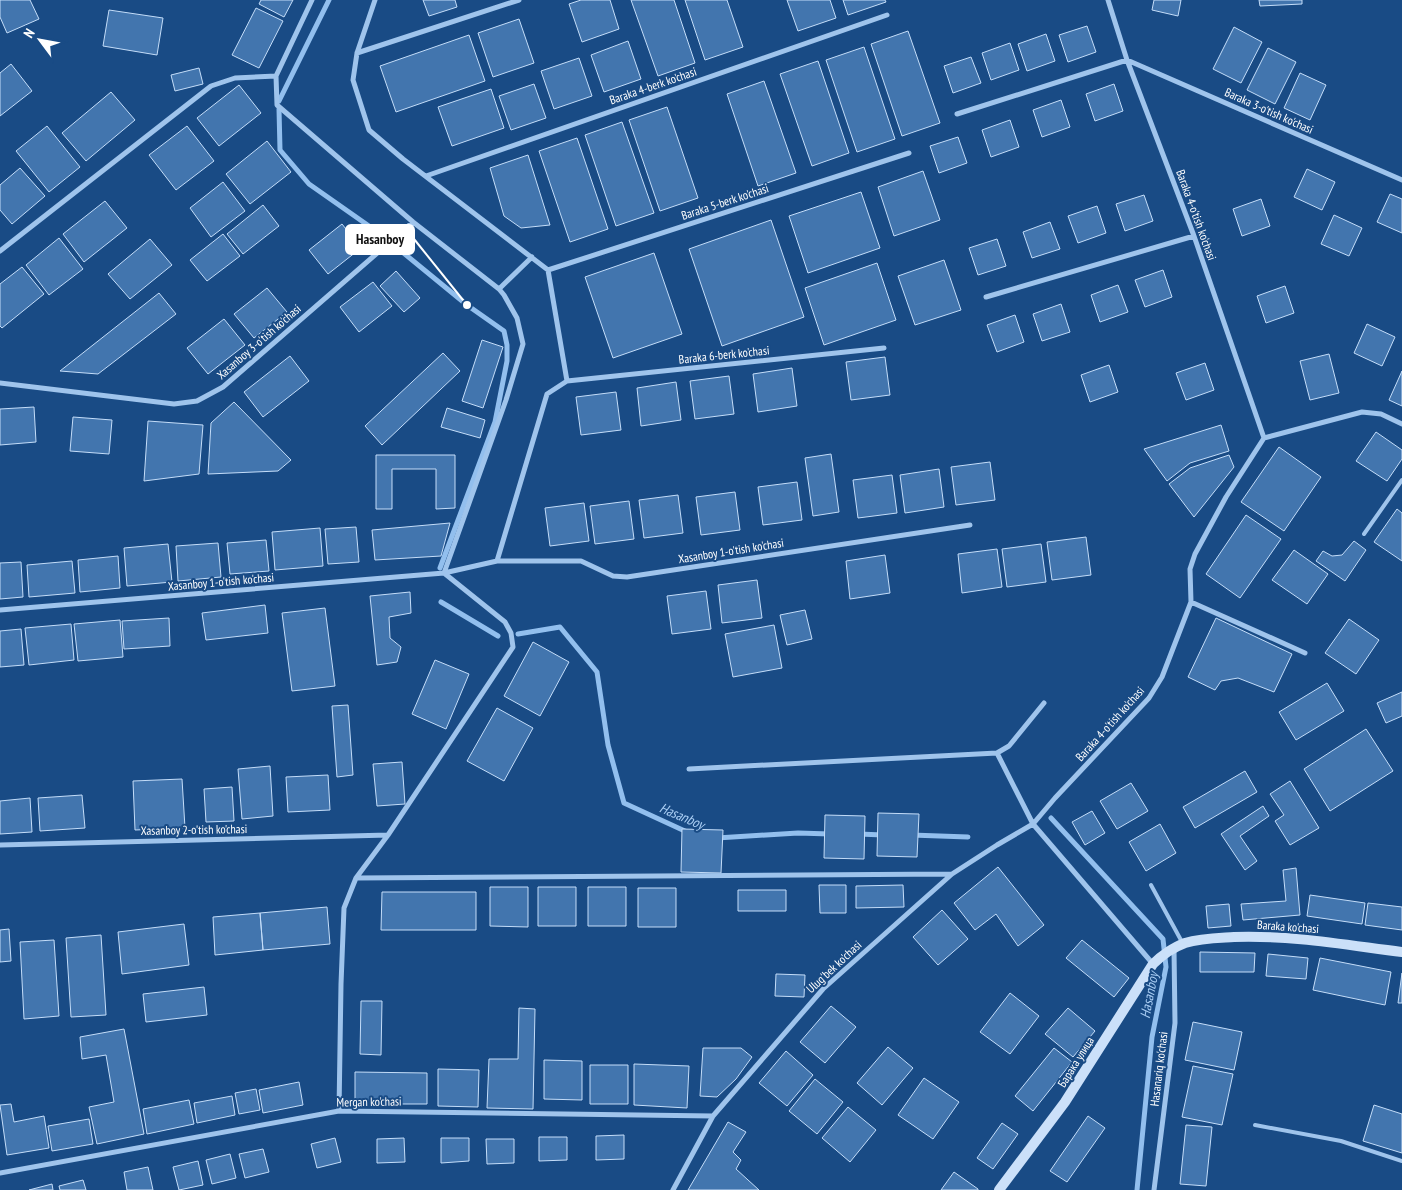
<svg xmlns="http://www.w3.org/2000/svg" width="1402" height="1190" viewBox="0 0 1402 1190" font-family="'PT Sans Narrow',sans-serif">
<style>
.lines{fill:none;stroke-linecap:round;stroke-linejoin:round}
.stream{stroke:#92bfee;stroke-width:5}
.building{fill:#4275ae;stroke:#c4ddf9}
.service{stroke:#9fc4ec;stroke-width:4}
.minor{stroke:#9fc4ec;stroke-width:5}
.secondary{stroke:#cbe0f9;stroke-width:10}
.labels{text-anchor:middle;stroke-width:4;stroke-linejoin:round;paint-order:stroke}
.street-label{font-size:12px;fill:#fff;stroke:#194b85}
.water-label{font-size:14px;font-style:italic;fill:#aacef4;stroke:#194b85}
.leader{fill:none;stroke:#fff;stroke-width:2}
.callout-dot{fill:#fff;stroke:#194b85;stroke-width:2}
.callout{fill:#fff;stroke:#fff;stroke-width:2}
.callout-label{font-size:14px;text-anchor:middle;font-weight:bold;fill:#111}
</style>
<rect width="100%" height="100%" fill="#194b85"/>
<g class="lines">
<path class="stream" d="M279,101L329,0
M279,109L280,150L309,184L386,238
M395,246L467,305L504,331L507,345V361L495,422L440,568
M441,602L498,636
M518,634L560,627L597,672L608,745L624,803L687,832
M1051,818L1163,939L1166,967L1152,1037L1137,1190
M859,834L883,835
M911,835L968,837
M717,838L798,833L830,834"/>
</g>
<path class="building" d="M0,0H30L39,19L7,33L0,17Z
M261,0H293L284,17L259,4Z
M423,0H455L457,7L429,16Z
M581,0H610L619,29L582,42L569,4Z
M631,0H674L695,63L658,76Z
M685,0H727L743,47L705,60Z
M787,0H830L836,18L798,31Z
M843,0H885L886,2L848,15Z
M1154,0H1181L1178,16L1152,10Z
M1259,0H1302V4L1260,6Z
M256,8L283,21L259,68L232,55Z
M109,10L163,18L157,55L103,46Z
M519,19L534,63L493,77L478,33Z
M1087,26L1096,52L1068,62L1059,35Z
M1234,27L1262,42L1241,83L1213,69Z
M908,31L940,123L902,136L871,44Z
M1046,34L1055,61L1027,71L1018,44Z
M469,35L485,81L396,112L380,66Z
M628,41L641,79L604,92L591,55Z
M1010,43L1019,70L991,80L982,53Z
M864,47L895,139L857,152L826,60Z
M1268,48L1296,62L1275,104L1247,90Z
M971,57L981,83L953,93L944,66Z
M579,58L592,96L554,109L541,71Z
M818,61L849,153L812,166L780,74Z
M11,64L32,91L0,116V73Z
M199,68L203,84L175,91L171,75Z
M1300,73L1326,85L1310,120L1284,108Z
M764,81L796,173L758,186L727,94Z
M534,84L546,118L511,130L499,96Z
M1114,84L1123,111L1095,121L1086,94Z
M239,85L261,113L219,146L197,118Z
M491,89L504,128L452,146L438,107Z
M111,92L135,120L86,161L62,133Z
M1061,100L1070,127L1042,137L1033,110Z
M667,107L698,198L660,211L629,120Z
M1010,120L1019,147L991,157L982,130Z
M622,122L654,213L616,226L585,135Z
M47,126L80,167L49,192L16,151Z
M187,126L214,161L176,190L149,155Z
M958,137L967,163L939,173L930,146Z
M577,138L608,229L570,242L539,151Z
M267,141L291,172L250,204L226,174Z
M528,155L550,225L521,228L504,216L490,168Z
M20,168L45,196L12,224L0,210V185Z
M1307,169L1335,182L1322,210L1294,197Z
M923,171L940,220L894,236L878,187Z
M223,182L245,211L211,237L190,208Z
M861,192L880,248L808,273L789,216Z
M1390,194L1402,199V233L1377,222Z
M1144,195L1153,221L1125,231L1116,204Z
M1261,199L1270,226L1242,236L1233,209Z
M105,201L127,228L84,262L63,234Z
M263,205L279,226L243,254L227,234Z
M1097,206L1106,233L1078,243L1068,216Z
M1334,215L1362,228L1349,256L1321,244Z
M771,220L804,317L722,346L689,249Z
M1050,222L1060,249L1032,258L1023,232Z
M342,224L361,248L328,274L309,250Z
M223,234L240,256L207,281L190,260Z
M59,238L83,269L49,295L26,265Z
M150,239L172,265L130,299L108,274Z
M997,239L1006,266L978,275L969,248Z
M654,253L682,334L613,358L585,277Z
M944,260L961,310L915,325L898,276Z
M877,263L896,320L824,345L805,288Z
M22,267L44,294L2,328L0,326V284Z
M1163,270L1172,297L1145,307L1135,280Z
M396,271L420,298L404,312L380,286Z
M373,282L392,306L359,332L340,307Z
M1118,285L1128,312L1100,322L1091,295Z
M1285,286L1294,313L1266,323L1257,296Z
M267,288L287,312L254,338L234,314Z
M159,293L176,314L98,374L60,371Z
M1061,304L1070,332L1042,341L1033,314Z
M1015,315L1024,342L997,352L987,325Z
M224,319L245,345L208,374L187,348Z
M1367,324L1395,337L1382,366L1354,353Z
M482,340L503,347L483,408L462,401Z
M443,353L460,371L382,445L365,426Z
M1329,354L1339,393L1310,400L1300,361Z
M290,356L309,381L263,417L244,392Z
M885,357L890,395L851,400L846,362Z
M1205,363L1214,390L1186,400L1176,373Z
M1109,365L1118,392L1090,402L1081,375Z
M792,368L797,406L758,412L753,374Z
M1402,371V406L1389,400Z
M729,376L734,414L695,419L690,381Z
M676,382L681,420L641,426L637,388Z
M616,392L621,430L581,435L576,397Z
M234,402L291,460L278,471L208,474L211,423Z
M34,407L36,442L0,445V409Z
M447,408L485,420L480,438L441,427Z
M73,417L112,420L109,454L70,451Z
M148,421L203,425L199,474L144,481Z
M1221,425L1229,451L1190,463L1167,481L1144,449Z
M1376,432L1402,450V459L1387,481L1356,461Z
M1279,447L1321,477L1284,531L1241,502Z
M831,454L839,512L813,516L805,458Z
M376,455H455V508L436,509V469H392V509H376Z
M1229,455L1234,467L1194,517L1169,484L1190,468Z
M990,462L995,500L956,505L951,467Z
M939,469L944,507L905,513L900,475Z
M892,475L897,513L858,518L853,480Z
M797,482L802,520L763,525L758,487Z
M735,492L740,530L701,535L696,497Z
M678,495L683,533L644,538L639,500Z
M629,501L634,539L595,544L590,506Z
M584,503L589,541L550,546L545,508Z
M1397,509L1402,513V561L1374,542Z
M1246,515L1281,539L1240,598L1206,574Z
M450,523L441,556L375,560L372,530Z
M356,527L359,562L328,564L325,529Z
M320,528L323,566L275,570L272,532Z
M1086,537L1091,575L1052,580L1047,542Z
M266,540L269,571L230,574L227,543Z
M1354,541L1366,550L1345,581L1316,561L1323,551L1332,556L1342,555Z
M218,543L221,577L178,581L176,546Z
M168,544L172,582L127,586L124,548Z
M1041,544L1046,582L1007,587L1002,549Z
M997,549L1002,587L962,593L958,554Z
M1294,550L1328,574L1307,604L1272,580Z
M885,555L890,593L850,599L846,561Z
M118,556L120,588L80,592L78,560Z
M72,561L75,593L29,597L27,565Z
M21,562L23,597L0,599V563Z
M757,580L762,618L722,623L718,585Z
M706,591L711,629L672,634L667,596Z
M410,592L411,613L389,617L390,638L401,647L397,662L377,665L370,596Z
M265,605L268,633L206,640L202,613Z
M325,608L335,686L292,691L282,613Z
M805,610L812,639L787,645L780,615Z
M169,618L170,646L124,649L122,621Z
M1216,618L1292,654L1274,692L1238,678L1221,681L1215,690L1188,677Z
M1349,619L1379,640L1356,674L1325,653Z
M120,620L123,657L78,661L74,624Z
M71,624L74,660L29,665L25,628Z
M774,625L782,668L733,677L725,634Z
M21,629L24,665L0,667V631Z
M533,642L569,662L540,716L504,696Z
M435,660L469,674L446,729L412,714Z
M1327,683L1344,711L1296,740L1279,712Z
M1402,692V716L1386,723L1377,703Z
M348,705L353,775L337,777L332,706Z
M497,708L533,728L504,781L467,761Z
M1366,729L1393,771L1330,811L1304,769Z
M402,762L405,804L377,806L373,764Z
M270,766L273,816L242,819L238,769Z
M1245,771L1257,792L1195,828L1183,807Z
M328,775L330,810L288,812L286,777Z
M182,779L185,828L135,830L133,781Z
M1290,781L1319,828L1290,845L1275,821L1284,815L1270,794Z
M1131,783L1148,811L1117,829L1100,801Z
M232,787L234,821L206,822L204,789Z
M82,795L85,828L40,831L38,798Z
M30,798L32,832L0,834V801Z
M1263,806L1269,816L1240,836L1257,861L1245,870L1221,834Z
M1092,811L1105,833L1085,845L1072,822Z
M878,813L919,814L917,857L877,856Z
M825,815L865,816L864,859L824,858Z
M1160,824L1176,853L1146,871L1129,842Z
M682,829L723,830L721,873L681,872Z
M998,867L1044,925L1018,946L996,914L975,930L954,903Z
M1296,868L1300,915L1243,920L1241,904L1286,901L1283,870Z
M819,885H846V913H820Z
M903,885L904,907L856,908V886Z
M490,887H528V927L490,926Z
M538,887H576V926H538Z
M588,887H626V926H588Z
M638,888H676V927H638Z
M738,890H786V911H738Z
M382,892H476V930H381Z
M1310,895L1365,903L1362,924L1307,916Z
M1368,903L1402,907V930L1365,925Z
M1229,904L1231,926L1208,928L1206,906Z
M327,907L330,944L263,950L260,913Z
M942,910L968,939L938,965L913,937Z
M260,913L263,950L215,955L213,917Z
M184,924L189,965L122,974L118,932Z
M9,929L11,961L0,962V930Z
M101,935L106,1015L71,1017L66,938Z
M54,940L59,1016L24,1019L20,942Z
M1082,940L1129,978L1114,997L1066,958Z
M1200,952L1255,953L1254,972H1200Z
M1268,954L1308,958L1306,979L1266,976Z
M1320,958L1391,972L1385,1005L1313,990Z
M1402,973V1003H1398Z
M776,974L805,975L804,997L775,996Z
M204,987L207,1015L146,1022L143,994Z
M1010,993L1039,1016L1010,1054L980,1032Z
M361,1001H382L381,1055L360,1054Z
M831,1006L856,1027L825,1063L800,1042Z
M519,1008L535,1009L533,1109L487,1108L489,1059H518Z
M1068,1008L1095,1031L1073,1057L1045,1034Z
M1193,1022L1242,1032L1234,1070L1185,1060Z
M124,1029L144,1134L97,1144L89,1107L114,1102L106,1055L82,1059L80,1037Z
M888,1047L913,1068L882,1105L857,1083Z
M703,1048H741L752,1057L736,1079L717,1097L700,1096Z
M1054,1048L1072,1062L1033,1111L1015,1096Z
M786,1051L813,1075L787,1106L759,1083Z
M544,1060L582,1061V1100L544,1099Z
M634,1064L689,1066L687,1108L634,1105Z
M590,1065H628V1104H590Z
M1193,1066L1233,1074L1222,1125L1182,1117Z
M438,1069L479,1070L478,1107L438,1106Z
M355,1072L427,1073V1104H355Z
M924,1078L959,1102L933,1139L898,1115Z
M815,1079L843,1102L817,1134L789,1111Z
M299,1082L303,1105L263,1113L259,1090Z
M256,1089L260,1110L239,1114L235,1093Z
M232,1096L235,1115L197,1123L194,1103Z
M189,1100L194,1124L147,1134L143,1109Z
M11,1104L14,1122L44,1116L49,1148L7,1155L0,1105Z
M1374,1105L1402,1114V1153L1363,1141Z
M848,1107L876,1130L850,1162L822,1138Z
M1088,1116L1105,1128L1067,1182L1050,1171Z
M89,1119L93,1144L52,1151L48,1126Z
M728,1122L746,1132L733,1152L741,1160L736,1169L759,1190H688Z
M1002,1123L1018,1134L993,1169L977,1158Z
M1186,1125L1212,1127L1206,1186L1180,1184Z
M624,1135V1159L596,1160V1136Z
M539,1137H567V1160L539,1161Z
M335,1138L341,1162L317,1168L311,1144Z
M404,1138L405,1162L377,1163V1139Z
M441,1138H469V1161L441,1163Z
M486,1139H514V1163L487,1164Z
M263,1149L269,1172L245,1178L239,1154Z
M230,1154L236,1178L212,1184L206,1160Z
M198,1161L203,1185L179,1190L173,1167Z
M148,1167L153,1190H127L124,1172Z
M954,1172L978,1189V1190H941Z
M83,1180L86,1190H60L59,1186Z
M52,1184L53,1190H29Z"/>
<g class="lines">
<path class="service" d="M1364,534L1402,480
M1151,885L1182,942
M1255,1125L1341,1141L1402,1161"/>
<path class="minor" d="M312,0L276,76L277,105L413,222L499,289L504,295L517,318L523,344L506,400L444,573
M375,0L357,53L353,80L369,130L403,159L548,270L567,381L547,394L497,561
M1108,0L1127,60L1194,236L1264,438
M357,53L519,0
M957,114L1127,60L1402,180
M426,176L887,15
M0,251L211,86L235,78L276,76
M548,270L909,153
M499,289L532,257
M986,297L1194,236
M567,381L884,348
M0,383L174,404L197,401L223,387L413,222
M1191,602L1305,653
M0,610L444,573L497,561H581L613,576L627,577L970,525
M997,753L1033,824L1153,964
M689,769L997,753L1009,746L1044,703
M0,845L388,835
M356,878L952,874
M339,1111L341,984L344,908L356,878L388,835L513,647L511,633L505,622L444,573
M0,1173L339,1111L713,1116
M673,1190L713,1116L823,989L952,874L997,845L1033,824L1055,798L1149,698L1162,677L1191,602L1190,569L1195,554L1226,497L1264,438L1362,412L1381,414L1402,424
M1154,1190L1175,1023L1174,949"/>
<path class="secondary" d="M999,1190L1065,1102L1153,964C1161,956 1174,947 1185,943C1201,938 1218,938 1234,937C1291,935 1346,945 1402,952"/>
</g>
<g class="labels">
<g class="street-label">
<text transform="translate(653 86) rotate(-19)" y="4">Baraka 4-berk ko'chasi</text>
<text transform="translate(1269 111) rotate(24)" y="4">Baraka 3-o'tish ko'chasi</text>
<text transform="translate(725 202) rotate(-18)" y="4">Baraka 5-berk ko'chasi</text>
<text transform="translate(1196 215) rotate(70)" y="4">Baraka 4-o'tish ko'chasi</text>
<text transform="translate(259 342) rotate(-41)" y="4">Xasanboy 3-o'tish ko'chasi</text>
<text transform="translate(724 355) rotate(-6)" y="4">Baraka 6-berk ko'chasi</text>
<text transform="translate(731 551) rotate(-9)" y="4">Xasanboy 1-o'tish ko'chasi</text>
<text transform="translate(221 582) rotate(-5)" y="4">Xasanboy 1-o'tish ko'chasi</text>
<text transform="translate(1110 724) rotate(-48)" y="4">Baraka 4-o'tish ko'chasi</text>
<text transform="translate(194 830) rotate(-1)" y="4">Xasanboy 2-o'tish ko'chasi</text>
<text transform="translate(1288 927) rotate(4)" y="4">Baraka ko'chasi</text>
<text transform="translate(834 967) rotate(-43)" y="4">Ulug'bek ko'chasi</text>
<text transform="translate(1076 1062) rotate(-58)" y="4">Барака улица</text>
<text transform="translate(1159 1069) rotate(-83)" y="4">Hasanariq ko'chasi</text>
<text transform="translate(369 1102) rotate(-1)" y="4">Mergan ko'chasi</text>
</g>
<g class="water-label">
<text transform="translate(682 816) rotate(23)" y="5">Hasanboy</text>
<text transform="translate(1149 995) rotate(-79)" y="5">Hasanboy</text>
</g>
</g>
<path class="leader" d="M467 305L414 239"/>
<circle class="callout-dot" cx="467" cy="305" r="5"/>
<rect class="callout" x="346" y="225" width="68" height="29" rx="5"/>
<g class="callout-label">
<text x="380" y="244">Hasanboy</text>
</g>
<g transform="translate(40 40) rotate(302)" stroke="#194b85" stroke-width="4" paint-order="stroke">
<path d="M0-4L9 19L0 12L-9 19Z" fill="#ffffff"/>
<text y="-8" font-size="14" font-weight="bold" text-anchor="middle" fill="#ffffff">N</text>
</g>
</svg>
